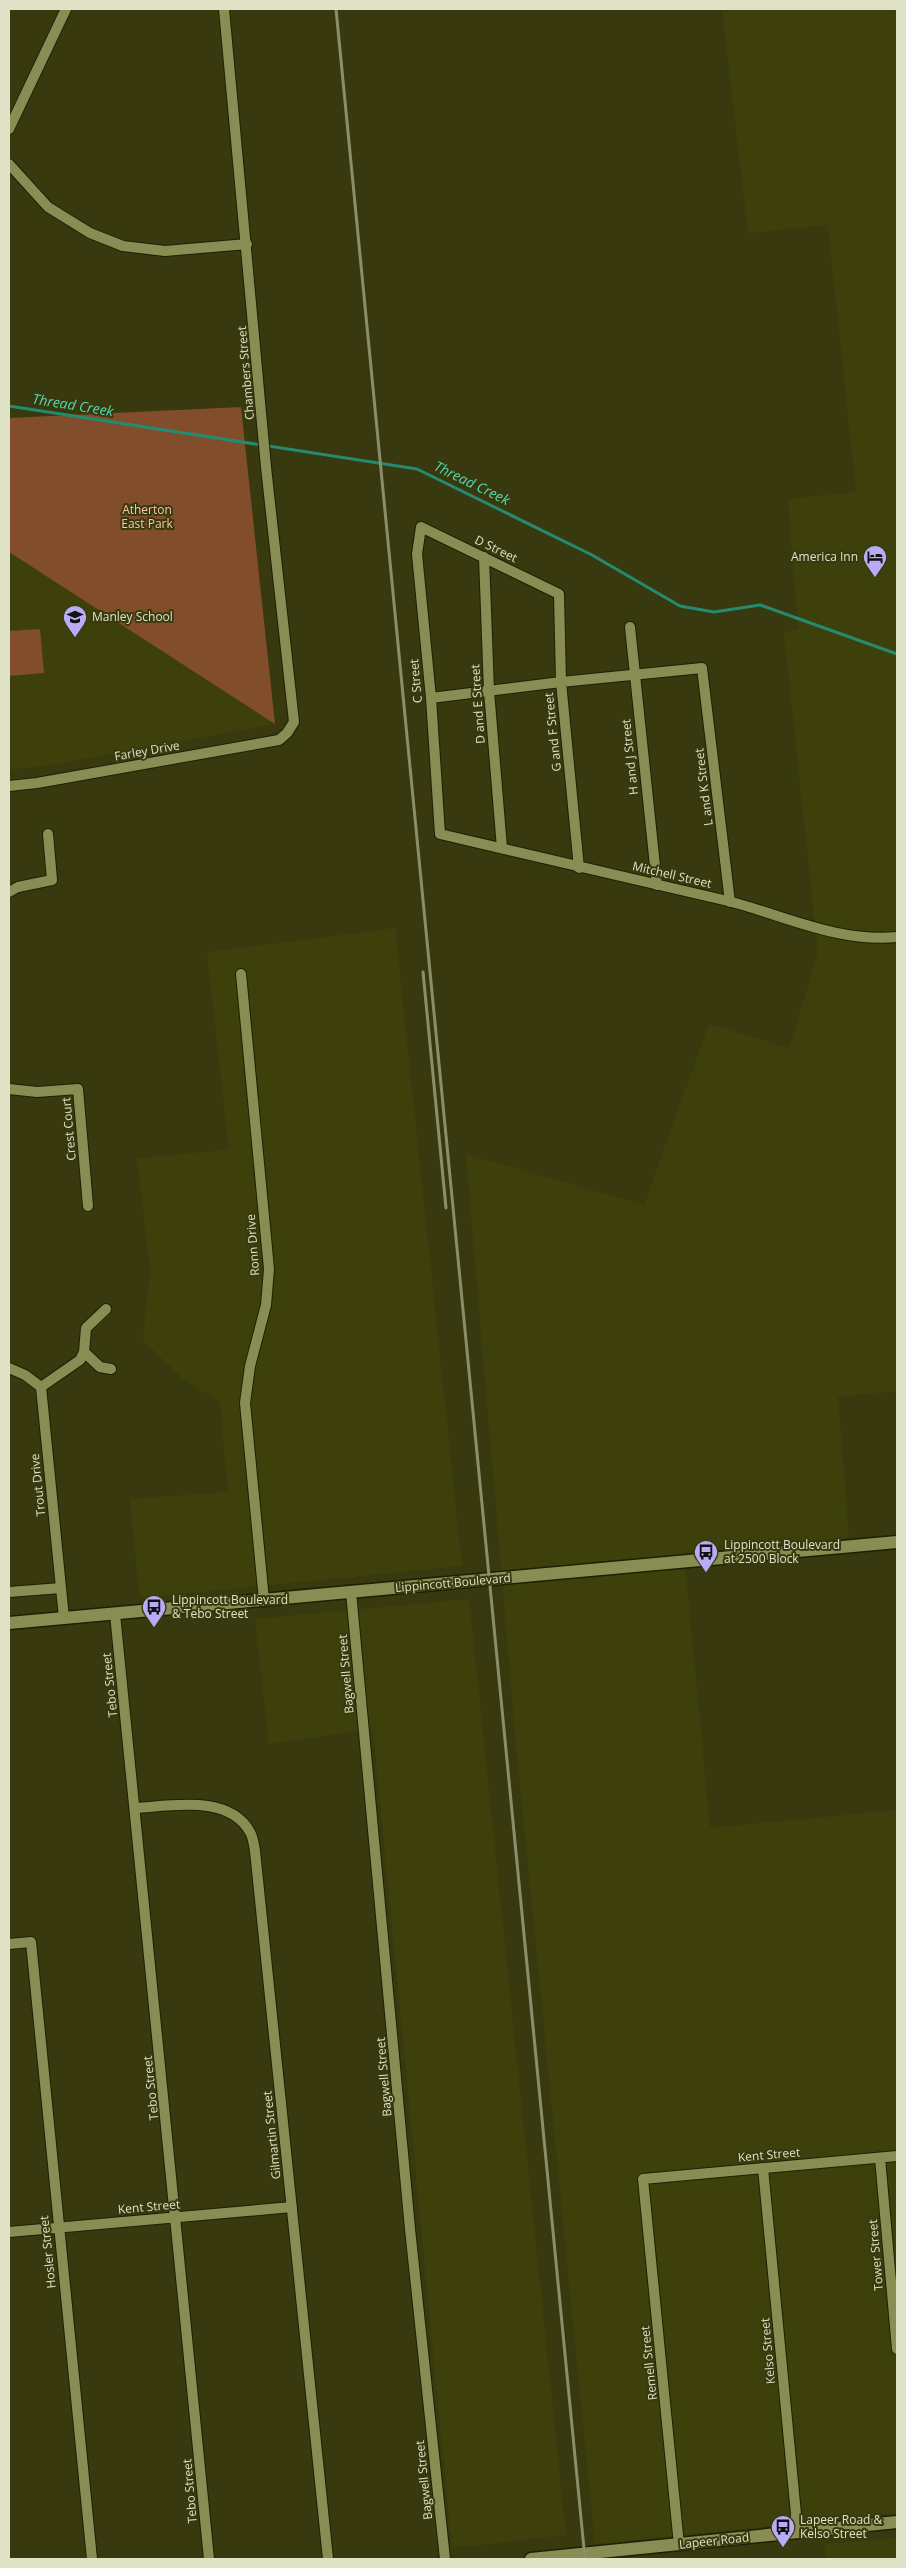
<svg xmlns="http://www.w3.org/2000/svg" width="906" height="2568" viewBox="0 0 906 2568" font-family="'Open Sans',sans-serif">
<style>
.built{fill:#3e400c}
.green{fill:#824d2b}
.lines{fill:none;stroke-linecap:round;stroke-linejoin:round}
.stream{stroke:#258b70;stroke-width:3}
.minor-casing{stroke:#1f2003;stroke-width:12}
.tertiary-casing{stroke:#1f2003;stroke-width:15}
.secondary-casing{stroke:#1f2003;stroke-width:15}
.minor{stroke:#898d54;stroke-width:10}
.tertiary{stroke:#898d54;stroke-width:12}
.secondary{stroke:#898d54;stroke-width:12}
.rail{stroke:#8c8e6a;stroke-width:3}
.labels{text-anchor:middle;stroke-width:4;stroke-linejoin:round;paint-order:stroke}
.street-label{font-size:12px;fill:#dfe2c4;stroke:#38390e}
.park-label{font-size:12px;fill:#fec6a5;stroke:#38390e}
.poi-label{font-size:12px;fill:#dfe2c4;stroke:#38390e;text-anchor:start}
.water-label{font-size:14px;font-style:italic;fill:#53dab5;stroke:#38390e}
</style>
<rect width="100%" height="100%" fill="#38390e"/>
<path class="built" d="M722,9H895L897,28V1391L838,1397L849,1537L684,1552L710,1828L897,1810V2513L595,2544L516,1745L466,1154L644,1205L709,1024L789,1048L818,953L784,632L798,629L788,499L856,492L828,225L748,233Z
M9,552L275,724L51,765L9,770Z
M395,928L462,1566L140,1598L130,1499L228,1492L220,1402L183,1379L143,1340L150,1270L137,1158L229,1150L207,952Z
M469,1599L566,2535L452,2548L373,1729L269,1744L255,1619Z
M897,2538V2559H826L825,2544Z"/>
<path class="green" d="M241,407L275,724L9,552V418Z
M40,629L44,673L9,676V631Z"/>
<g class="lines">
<path class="stream" d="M9,406L417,469L592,555L680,606L714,612L760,605L897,654"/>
<g class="minor-casing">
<path id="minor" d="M9,129L66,9
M9,164L48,207L90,233L123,246L165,251L247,244
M484,557L489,691L502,848
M630,627L657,885
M431,698L561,682L702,668L730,902
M9,786L37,783L279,740L287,733L294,722L266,467L224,9
M579,868L561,682L559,594L421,527L417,554L431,698L440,834C536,856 632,878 728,901C783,915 839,943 897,937
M9,892L18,887L52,880L48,834
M241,974L269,1269L266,1305L250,1366L245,1403L264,1600
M9,1089L37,1092L78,1089L88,1206
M84,1352L100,1367L111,1369
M9,1368L25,1375L41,1387L64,1618
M41,1387L80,1360L84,1352L86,1328L106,1309
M9,1592L61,1588
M351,1592L410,2229L445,2559
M115,1614L209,2559
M135,1808C171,1806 229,1794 250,1832C253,1837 254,1845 255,1851L328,2559
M9,1944L31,1942L92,2559
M880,2158L897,2349
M763,2168L796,2514L795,2533
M9,2232L292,2207
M679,2545L643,2179L897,2156"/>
</g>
<g class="tertiary-casing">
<path id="tertiary" d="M9,1623L897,1542"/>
</g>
<g class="secondary-casing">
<path id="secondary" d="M531,2559L897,2522"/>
</g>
<use href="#minor" class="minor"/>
<use href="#tertiary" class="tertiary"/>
<use href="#secondary" class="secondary"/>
<path class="rail" d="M336,9L585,2559
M423,972L446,1208"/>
</g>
<defs>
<g id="hotel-pin" transform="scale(1.25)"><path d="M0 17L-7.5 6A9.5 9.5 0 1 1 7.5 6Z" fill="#b8abf7" stroke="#38390e"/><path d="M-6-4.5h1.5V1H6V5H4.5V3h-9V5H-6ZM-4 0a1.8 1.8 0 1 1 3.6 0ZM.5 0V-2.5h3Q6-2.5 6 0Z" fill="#111"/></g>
<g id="school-pin" transform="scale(1.25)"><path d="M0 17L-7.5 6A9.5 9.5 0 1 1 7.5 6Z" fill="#b8abf7" stroke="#38390e"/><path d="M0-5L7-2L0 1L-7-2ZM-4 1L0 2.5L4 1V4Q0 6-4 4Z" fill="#111"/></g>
<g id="bus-pin" transform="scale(1.25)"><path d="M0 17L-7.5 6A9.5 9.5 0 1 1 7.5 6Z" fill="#b8abf7" stroke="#38390e"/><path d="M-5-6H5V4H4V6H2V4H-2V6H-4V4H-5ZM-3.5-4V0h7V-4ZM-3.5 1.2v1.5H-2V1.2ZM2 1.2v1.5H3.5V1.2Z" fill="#111"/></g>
</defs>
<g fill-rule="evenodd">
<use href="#hotel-pin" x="875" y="557"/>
<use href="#school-pin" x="75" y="617"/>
<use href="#bus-pin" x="706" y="1552"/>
<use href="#bus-pin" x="154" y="1607"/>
<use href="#bus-pin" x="783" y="2527"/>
</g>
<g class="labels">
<g class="street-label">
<text transform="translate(246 373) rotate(-95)" y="4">Chambers Street</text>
<text transform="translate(496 549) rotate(26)" y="4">D Street</text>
<text transform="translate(416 681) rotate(-95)" y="4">C Street</text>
<text transform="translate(478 704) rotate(-94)" y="4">D and E Street</text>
<text transform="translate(553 732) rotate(-96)" y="4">G and F Street</text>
<text transform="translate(147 751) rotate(-10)" y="4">Farley Drive</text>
<text transform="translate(630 757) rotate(-96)" y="4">H and J Street</text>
<text transform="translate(704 787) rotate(-97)" y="4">L and K Street</text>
<text transform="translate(672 875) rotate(13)" y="4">Mitchell Street</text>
<text transform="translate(69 1129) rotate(-95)" y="4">Crest Court</text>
<text transform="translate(253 1245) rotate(-94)" y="4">Ronn Drive</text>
<text transform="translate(38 1485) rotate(-96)" y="4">Trout Drive</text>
<text transform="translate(453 1583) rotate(-5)" y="4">Lippincott Boulevard</text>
<text transform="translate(346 1674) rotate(-95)" y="4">Bagwell Street</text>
<text transform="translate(110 1685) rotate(-96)" y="4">Tebo Street</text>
<text transform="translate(384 2077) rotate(-95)" y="4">Bagwell Street</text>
<text transform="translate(151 2088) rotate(-96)" y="4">Tebo Street</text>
<text transform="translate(272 2135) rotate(-96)" y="4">Gilmartin Street</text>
<text transform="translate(769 2155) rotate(-5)" y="4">Kent Street</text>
<text transform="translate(149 2207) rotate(-5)" y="4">Kent Street</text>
<text transform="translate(48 2252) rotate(-96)" y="4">Hosler Street</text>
<text transform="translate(876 2255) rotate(-95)" y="4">Tower Street</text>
<text transform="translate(768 2351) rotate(-95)" y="4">Kelso Street</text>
<text transform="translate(649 2363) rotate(-96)" y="4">Remell Street</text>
<text transform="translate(424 2480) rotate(-96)" y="4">Bagwell Street</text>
<text transform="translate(190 2491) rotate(-95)" y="4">Tebo Street</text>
<text transform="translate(714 2541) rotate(-6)" y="4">Lapeer Road</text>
</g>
<g class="park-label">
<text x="147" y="514">Atherton<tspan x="147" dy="14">East Park</tspan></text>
</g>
<g class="poi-label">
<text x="858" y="561" text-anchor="end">America Inn</text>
<text x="92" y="621">Manley School</text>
<text x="724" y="1549">Lippincott Boulevard<tspan x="724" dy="14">at 2500 Block</tspan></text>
<text x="172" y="1604">Lippincott Boulevard<tspan x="172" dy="14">&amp; Tebo Street</tspan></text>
<text x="800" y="2524">Lapeer Road &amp;<tspan x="800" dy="14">Kelso Street</tspan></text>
</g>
<g class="water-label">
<text transform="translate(73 405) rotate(9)" y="5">Thread Creek</text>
<text transform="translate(472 483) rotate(26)" y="5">Thread Creek</text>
</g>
</g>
<rect width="906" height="2568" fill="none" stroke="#dfe2c4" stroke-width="20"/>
</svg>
